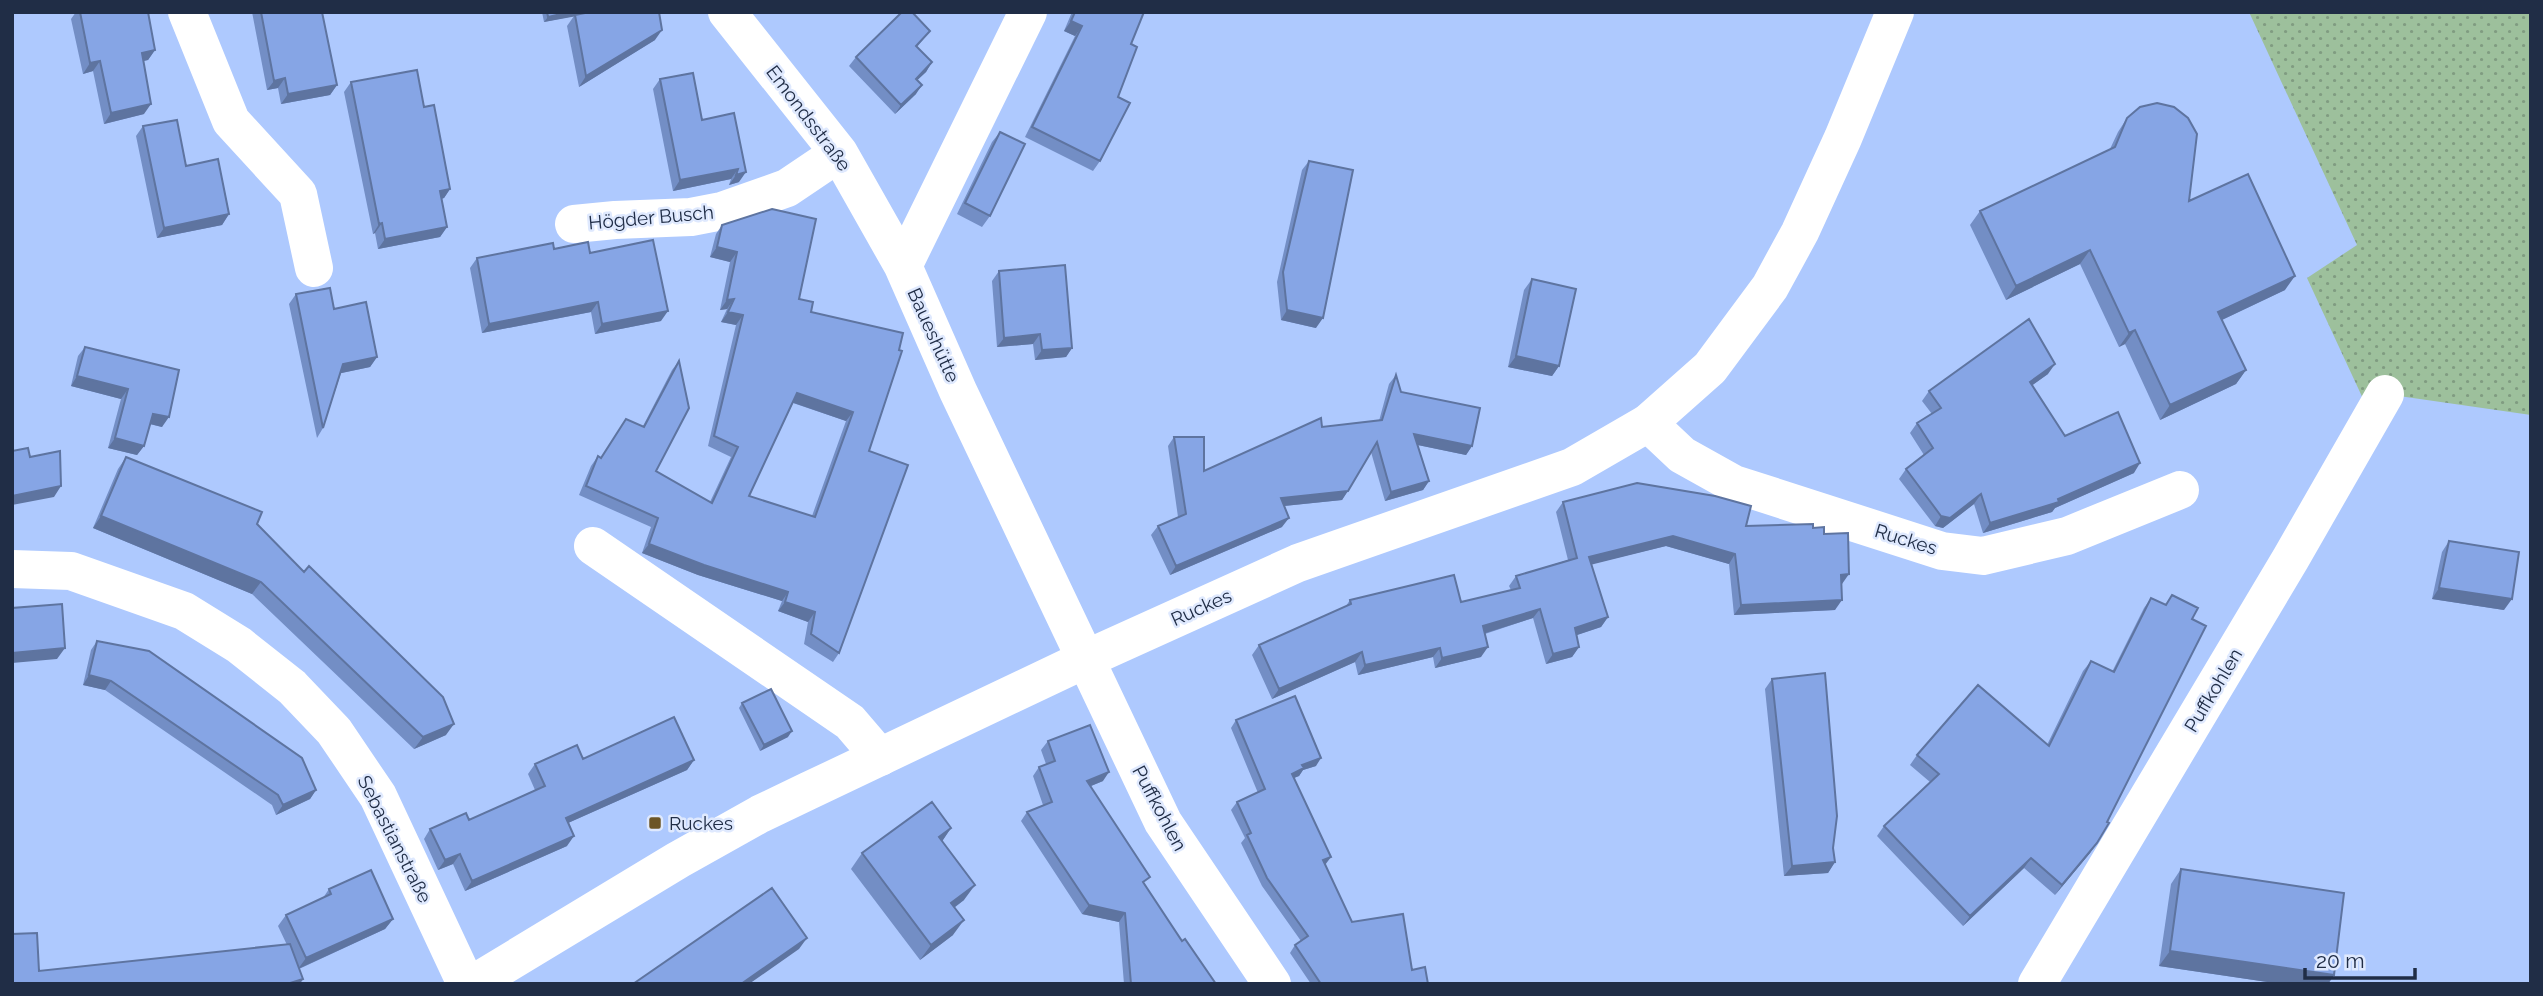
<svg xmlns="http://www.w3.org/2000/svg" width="2543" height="996" viewBox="0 0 2543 996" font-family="Raleway,sans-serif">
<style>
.grass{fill:url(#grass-dots)}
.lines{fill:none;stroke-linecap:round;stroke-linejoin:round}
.minor{stroke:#fff;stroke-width:38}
.major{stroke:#fff;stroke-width:38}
.wall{fill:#738ec5;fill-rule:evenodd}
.shaded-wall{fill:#5e74a0}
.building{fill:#86a5e5;stroke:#5e74a0;stroke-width:2;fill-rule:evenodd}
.poi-dot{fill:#6c5525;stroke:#dfe9fe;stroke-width:2.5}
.labels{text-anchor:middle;stroke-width:5;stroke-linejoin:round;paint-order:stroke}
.street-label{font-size:19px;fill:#202d46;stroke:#dfe9fe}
.poi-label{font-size:19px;fill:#202d46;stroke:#dfe9fe;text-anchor:start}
</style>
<defs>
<pattern id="grass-dots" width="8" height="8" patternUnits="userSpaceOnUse" patternTransform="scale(1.75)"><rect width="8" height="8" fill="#9dc09c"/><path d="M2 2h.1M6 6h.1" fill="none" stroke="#809c81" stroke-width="1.8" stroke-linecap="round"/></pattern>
</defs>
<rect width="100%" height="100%" fill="#aec9fe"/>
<path class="grass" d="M2249,12H2531V415L2385,394L2365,403L2307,278L2357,245Z"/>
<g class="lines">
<path class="minor" d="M187,12L231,121L298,194L314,268
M727,12L839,153L903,266
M1028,12L903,266L958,391L1163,822L1272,984
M574,224L615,220L691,217L722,211L787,188L839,153
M1648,423L1682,455L1734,484L1942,551L1983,556L2067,536L2180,490
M593,546L850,722L880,757
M12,569L71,571L184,611L239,645L292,687L334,731L378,796L466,984
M2037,984L2291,558L2385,394"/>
<path class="major" d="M473,984L678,860L760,814L808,791L1086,659L1298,563L1572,467L1648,423L1710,368L1770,287L1800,232L1843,138L1895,12"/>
</g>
<path class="wall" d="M76,12H148L155,50L148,60L143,61L144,114L104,124L93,71L83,74L71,19Z
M252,12H322L337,85L330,95L281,104L278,88L267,90Z
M542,12H579L578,15L655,40L579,87L567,26L574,16L544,22Z
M1072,12H1144L1131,44L1100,161L1093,171L1025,137L1075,36L1064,31Z
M930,31L917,47L932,62L926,72L917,80L916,94L895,114L849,66L856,57Z
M660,79L702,120L734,113L739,182L729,185L731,179L673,191L653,89Z
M351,82L424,107L450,189L444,198L442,199L447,227L440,237L378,249L375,233L373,234L344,92Z
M2127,118L2189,201L2285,290L2222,320L2246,370L2236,384L2160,420L2125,344L2119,347L2080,264L2006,300L1970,225L1980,211L2110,149L2118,132Z
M143,126L229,214L222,225L157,238L136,136Z
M1000,132L990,216L982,227L957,214L992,142Z
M1309,161L1316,328L1281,320L1277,282L1302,170Z
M722,225L811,312L869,451L839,653L833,662L804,644L808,622L778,611L782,601L698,575L642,553L651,527L579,495L591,466L598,456L601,458L643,426L672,370L679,361L656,471L710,502L731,457L708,446L736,325L721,322L727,309L720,310L730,262L710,257L716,234ZM793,403L846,421L812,516L749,496Z
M554,249L590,253L661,321L595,334L591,312L482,333L470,268L477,258Z
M999,271L1072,348L1066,357L1035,360L1033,344L997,347L992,281Z
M1532,279L1559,366L1552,376L1508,367L1524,290Z
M296,294L334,309L377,357L370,367L341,373L323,428L317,438L289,304Z
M85,347L179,370L162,427L150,424L144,446L137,455L108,448L121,399L71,386L78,356Z
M2048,374L2032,385L2065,436L2134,473L2055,508L2052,512L1983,533L1974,504L1943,528L1935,526L1899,479L1906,469L1924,455L1910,433L1917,423L1932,414L1922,401L1929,391Z
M1396,375L1401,392L1472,446L1466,455L1418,445L1429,481L1423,490L1385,501L1371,452L1342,500L1284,506L1282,527L1170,575L1151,535L1158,526L1178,517L1168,446L1174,437L1204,471L1322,427L1379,421L1389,384Z
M126,457L257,524L446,735L414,749L252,594L93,528L118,469Z
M1563,502L1746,526L1813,528L1824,534L1842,584H1841L1835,610L1734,615L1729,564L1666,546L1591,564L1608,617L1601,627L1577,635L1579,647L1572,657L1546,664L1533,618L1485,634L1481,657L1435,668L1433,657L1358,675L1355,662L1272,699L1252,655L1259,645L1346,606L1350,600L1461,602L1511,590L1509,586L1516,576L1568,560L1556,512Z
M2449,541L2504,610L2432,599L2442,552Z
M2172,595L2192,619L2090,853L2055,895L2024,868L1963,926L1877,836L1884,826L1930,782L1910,765L1917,755L2047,745L2083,671L2091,661L2112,672L2144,608L2151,598L2165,605Z
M97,641L316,790L310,799L276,815L272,805L105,690L83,685L91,650Z
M1772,679L1833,848L1835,862L1828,873L1784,876L1765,689Z
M742,703L788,737L760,751L739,708Z
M1236,720L1316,766L1303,770L1299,776L1294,778L1325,865L1352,922L1428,984H1311L1290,953L1295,945L1301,941L1262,886L1241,843L1245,838L1231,810L1237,802L1258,793L1231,728Z
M1048,741L1103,781L1091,786L1144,884L1182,941L1216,984H1124L1119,922L1082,914L1021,821L1027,812L1043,805L1033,776L1039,767L1046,764L1041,750Z
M583,759L694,760L687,770L568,823L567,846L465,891L453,864L438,870L424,839L430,829L469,820L535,790L528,774L535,764Z
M951,828L942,841L964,900L954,908L953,935L920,960L851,869L862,853Z
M2181,869L2334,975L2328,984H2281L2159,966L2171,884Z
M329,889L393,919L385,929L299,969L39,971L287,945L278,926L286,915L323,898Z"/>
<path class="shaded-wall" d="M570,12H579L577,16L544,22L548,17Z
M1071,21L1082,26L1075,36L1064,31Z
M662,30L655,40L579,87L586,76Z
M155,50L148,60L134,63L142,53Z
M100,61L93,71L83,74L90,63Z
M932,62L926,72L909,88L916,79Z
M285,78L278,88L267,90L274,81Z
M337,85L330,95L281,104L288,94Z
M922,85L916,94L895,114L901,105Z
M151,104L144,114L104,124L111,113Z
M738,169L731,179L673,191L680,180Z
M746,172L739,182L729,185L736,175Z
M450,189L444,198L433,200L440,191Z
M229,214L222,225L157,238L164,228Z
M382,223L375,233L373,234L379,224Z
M447,227L440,237L378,249L385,239Z
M717,247L737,252L730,262L710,257Z
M2090,250L2080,264L2006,300L2016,286Z
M2295,276L2285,290L2209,326L2218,312Z
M734,299L727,309L720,310L727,300Z
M598,302L591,312L482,333L489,324Z
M1287,310L1323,318L1316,328L1281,320Z
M668,311L661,321L595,334L602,324Z
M728,312L743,315L736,325L721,322Z
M2135,330L2125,344L2119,347L2129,333Z
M1040,334L1033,344L997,347L1004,338Z
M1072,348L1066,357L1035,360L1042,350Z
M1516,356L1559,366L1552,376L1508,367Z
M377,357L370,367L337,374L343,364Z
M2055,364L2048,374L2023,392L2030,382Z
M2246,370L2236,384L2160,420L2170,405Z
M77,376L128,389L121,399L71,386Z
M797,393L853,412L846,421L791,402Z
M153,414L169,417L162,427L146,423Z
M1414,434L1472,446L1466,455L1408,443Z
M115,438L144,446L137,455L108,448Z
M2140,463L2134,473L2055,508L2052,512L1983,533L1990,523L2058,499Z
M1429,481L1423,490L1385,501L1391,492Z
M61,486L54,497L12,505V496Z
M1348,491L1342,500L1274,507L1281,498Z
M1981,494L1974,504L1943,528L1935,526L1941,516Z
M101,516L261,582L252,594L93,528Z
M1289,518L1282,527L1170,575L1176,566Z
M1673,536L1735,554L1729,564L1666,546L1582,567L1589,557Z
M649,544L788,592L782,601L698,575L642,553Z
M1849,574L1842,584H1834L1841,575Z
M2439,588L2512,599L2504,610L2432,599Z
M1842,600L1835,610L1734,615L1741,605Z
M785,602L815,612L808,622L778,611Z
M1540,609L1533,618L1476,636L1483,626Z
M1608,617L1601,627L1568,638L1575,628Z
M1488,647L1481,657L1435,668L1442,658Z
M1579,647L1572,657L1546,664L1553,654Z
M65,648L57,659L12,663V653Z
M1440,648L1433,657L1358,675L1365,665Z
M1362,652L1355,662L1272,699L1279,689Z
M89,675L111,681L105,690L83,685Z
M454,724L446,735L414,749L423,737Z
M792,731L788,737L760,751L764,745Z
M1321,758L1316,766L1303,770L1299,776L1286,781L1292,774L1302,765Z
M694,760L687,770L559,827L566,818Z
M1109,772L1103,781L1081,790L1087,781Z
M316,790L310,799L276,815L283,805Z
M951,828L941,843L939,837Z
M574,836L567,846L465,891L472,881Z
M2097,843L2090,853L2055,895L2062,885Z
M460,854L453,864L438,870L445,860Z
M1331,857L1325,865L1317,868L1323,860Z
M2031,858L2024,868L1963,926L1970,916Z
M1835,862L1828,873L1784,876L1792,866Z
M975,885L964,900L940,918L951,903Z
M1089,905L1125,913L1119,922L1082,914Z
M393,919L385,929L298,969L306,958Z
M964,920L953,935L920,960L931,945Z
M807,938L799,949L749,984H741Z
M2170,951L2334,975L2328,984H2281L2159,966Z
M303,979L300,984H287Z"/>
<path class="building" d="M80,12H148L155,50L142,53L151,104L111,113L100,61L90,63Z
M261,12H322L337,85L288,94L285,78L274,81Z
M547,12H570L548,17Z
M590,12H659L662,30L586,76L575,15Z
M902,12H912L930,31L916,46L932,62L916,79L922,85L901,105L856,57Z
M1075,12H1144L1131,44L1137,47L1118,97L1130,103L1100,161L1032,127L1082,26L1071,21Z
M417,70L424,107L434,105L450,189L440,191L447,227L385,239L382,223L379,224L351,82Z
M693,73L702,120L734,113L746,172L736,175L738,169L680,180L660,79Z
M2157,103L2174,107L2188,118L2197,134L2189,201L2248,174L2295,276L2218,312L2246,370L2170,405L2135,330L2129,333L2090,250L2016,286L1980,211L2115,147L2127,118L2140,107Z
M177,120L186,166L218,159L229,214L164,228L143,126Z
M1000,132L1025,144L990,216L965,203Z
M1309,161L1353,170L1323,318L1287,310L1283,272Z
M772,209L816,219L799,299L813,302L811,312L903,333L899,350L902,351L869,451L908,465L839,653L811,634L815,612L785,602L788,592L704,565L649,544L658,518L586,486L598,456L601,458L626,419L644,427L679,361L689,408L656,471L712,503L738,447L714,436L743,315L728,312L734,299L727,300L737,252L717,247L722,225ZM797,393L853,412L815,517L749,496Z
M653,240L668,311L602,324L598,302L489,324L477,258L553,243L554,249L588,242L590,253Z
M1065,265L1072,348L1042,350L1040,334L1004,338L999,271Z
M1532,279L1576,289L1559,366L1516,356Z
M330,288L334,309L366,302L377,357L343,364L323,428L296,294Z
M2029,319L2055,364L2030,382L2065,436L2118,412L2140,463L2058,499L2059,502L1990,523L1981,494L1950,518L1941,516L1906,469L1933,448L1917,423L1941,408L1929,391Z
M85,347L179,370L169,417L153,414L144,446L115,438L128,389L77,376Z
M1396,375L1401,392L1480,408L1472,446L1414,434L1429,481L1391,492L1377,442L1348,491L1281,498L1289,518L1176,566L1158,526L1186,514L1174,437H1204V471L1321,418L1322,427L1382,420Z
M28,448L30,457L60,451L61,486L12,496V451Z
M126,457L262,512L257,524L304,572L309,566L443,697L454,724L423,737L261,582L101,516Z
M1637,483L1715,496L1751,506L1746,526L1813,524V528L1824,527V534L1848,533L1849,574L1841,575L1842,600L1741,605L1735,554L1673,536L1589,557L1608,617L1575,628L1579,647L1553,654L1540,609L1483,626L1488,647L1442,658L1440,648L1365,665L1362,652L1279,689L1259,645L1351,604L1350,600L1454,575L1461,602L1520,588L1516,576L1577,558L1563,502Z
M2449,541L2519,552L2512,599L2439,588Z
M2172,595L2198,608L2192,619L2206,626L2107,822L2109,823L2097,843L2062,885L2031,858L1970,916L1884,826L1939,774L1917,755L1978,685L2049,746L2091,661L2114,672L2151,598L2166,605Z
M62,604L65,648L12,653V608Z
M97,641L149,651L302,758L316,790L283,805L278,795L111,681L89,675Z
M1825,673L1837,816L1833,848L1835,862L1792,866L1772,679Z
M771,689L792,731L764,745L742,703Z
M1295,696L1321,758L1302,765L1304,768L1292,774L1331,857L1323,860L1352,922L1403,914L1412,970L1425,967L1428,984H1321L1295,945L1308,936L1267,878L1247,835L1251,833L1237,802L1265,789L1236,720Z
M674,717L694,760L566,818L574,836L472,881L460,854L445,860L430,829L466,813L469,820L545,786L535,764L577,745L583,759Z
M1090,725L1109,772L1087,781L1150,877L1143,882L1182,941L1185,939L1216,984H1131L1125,913L1089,905L1027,812L1052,802L1039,767L1055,761L1048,741Z
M932,802L951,828L939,837L975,885L951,903L964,920L931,945L862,853Z
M2181,869L2344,893L2334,975L2170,951Z
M371,870L393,919L306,958L286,915L331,894L329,889Z
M772,888L807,938L741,984H633Z
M37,933L39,971L290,944L303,979L287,984H12V934Z"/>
<rect class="poi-dot" x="648" y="816" width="14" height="14" rx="3.5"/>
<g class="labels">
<g class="street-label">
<text transform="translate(809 118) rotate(53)" y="7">Emondsstraße</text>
<text transform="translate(651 217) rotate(-5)" y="7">Högder Busch</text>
<text transform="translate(934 335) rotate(66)" y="7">Baueshütte</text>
<text transform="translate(1906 539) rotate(17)" y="7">Ruckes</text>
<text transform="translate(1201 607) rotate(-24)" y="7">Ruckes</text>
<text transform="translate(2213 690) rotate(-59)" y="7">Puffkohlen</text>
<text transform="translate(1160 808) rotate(62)" y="7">Puffkohlen</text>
<text transform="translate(395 839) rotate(63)" y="7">Sebastianstraße</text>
</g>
<g class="poi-label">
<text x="669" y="830">Ruckes</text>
</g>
</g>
<rect width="2543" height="996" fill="none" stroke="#202d46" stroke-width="28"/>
<path d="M2305 968v10h110v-10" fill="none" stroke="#202d46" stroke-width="3.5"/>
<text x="2316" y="968" font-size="21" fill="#202d46" stroke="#dfe9fe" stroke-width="5" paint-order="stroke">20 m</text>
</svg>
